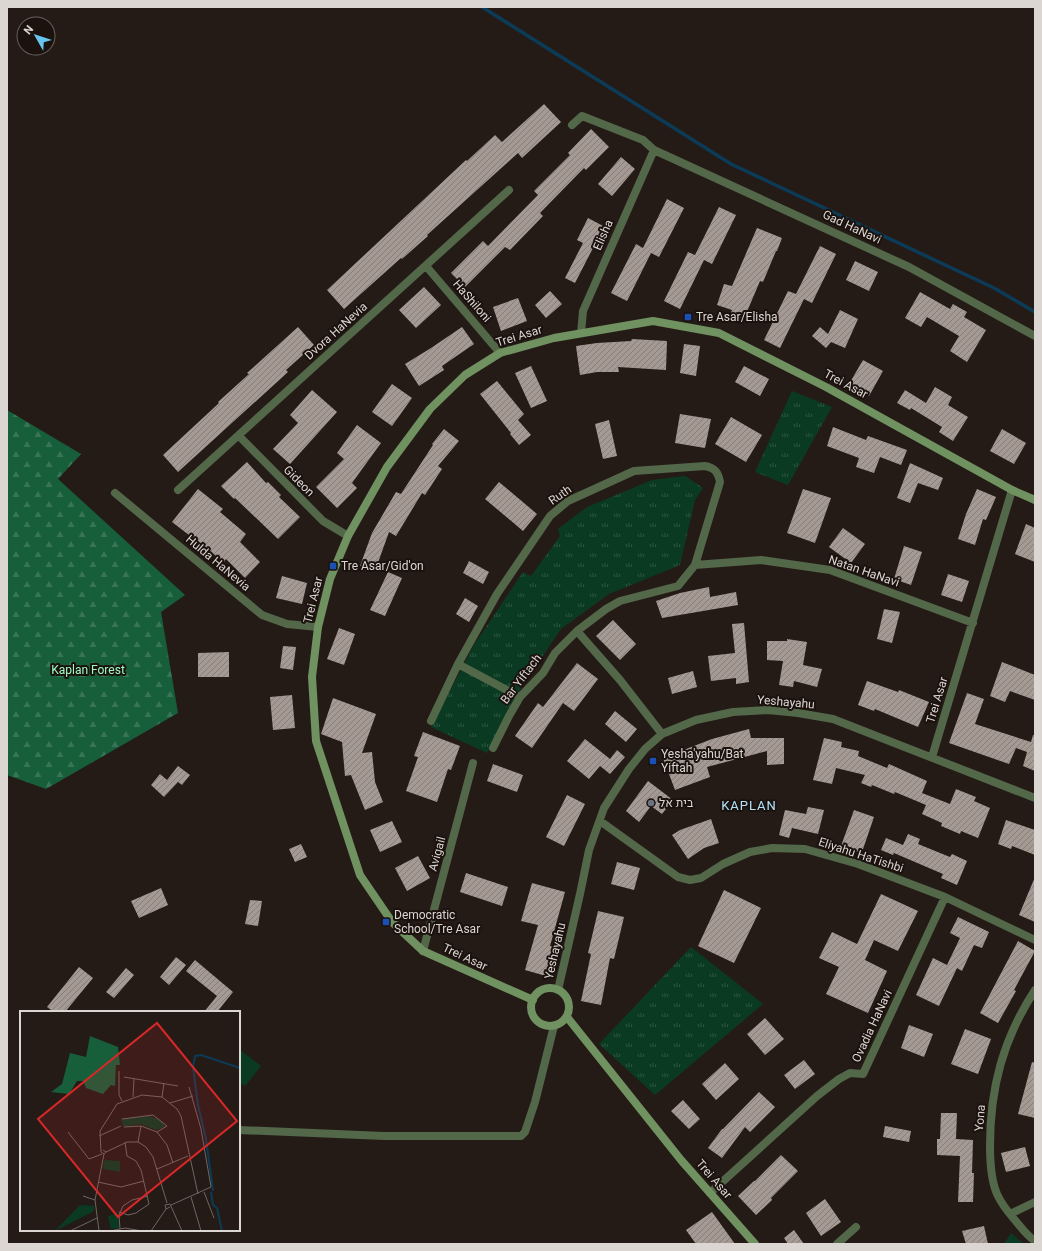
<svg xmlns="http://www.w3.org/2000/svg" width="1042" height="1251" viewBox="0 0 1042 1251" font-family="Roboto,Heebo,sans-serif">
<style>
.green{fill:#0a3b22}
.forest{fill:url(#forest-firs)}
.park{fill:url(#park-tufts)}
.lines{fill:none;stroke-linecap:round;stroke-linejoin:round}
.stream{stroke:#0c3b58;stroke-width:3.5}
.building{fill:url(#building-hatch)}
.street{stroke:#536749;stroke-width:8}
.secondary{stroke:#709261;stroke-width:8}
.transit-dot{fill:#1a4fb4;stroke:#1b120e;stroke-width:1.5}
.worship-dot{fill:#6b7280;stroke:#1b120e;stroke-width:1.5}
.labels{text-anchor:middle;stroke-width:4;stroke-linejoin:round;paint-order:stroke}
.street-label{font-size:12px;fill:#dcd6d2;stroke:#1b120e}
.poi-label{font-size:12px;fill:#dcd6d2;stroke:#1b120e;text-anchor:start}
.park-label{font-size:12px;fill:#9ffbc2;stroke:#1b120e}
.neighbourhood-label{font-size:13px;letter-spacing:1px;fill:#b1e2fa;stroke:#1b120e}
.inset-river{fill:none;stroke:#0c3b58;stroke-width:2}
.inset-road{fill:none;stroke:#6e6662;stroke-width:1}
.view{fill:#d62828;fill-opacity:0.15;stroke:#d62828;stroke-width:2}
.inset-edge{fill:none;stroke:#dcd6d2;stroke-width:2}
</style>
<defs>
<pattern id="forest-firs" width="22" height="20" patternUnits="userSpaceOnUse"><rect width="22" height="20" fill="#165f3a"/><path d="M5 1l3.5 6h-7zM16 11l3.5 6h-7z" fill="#377556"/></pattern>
<pattern id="park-tufts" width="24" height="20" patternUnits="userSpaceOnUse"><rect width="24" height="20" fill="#0a3b22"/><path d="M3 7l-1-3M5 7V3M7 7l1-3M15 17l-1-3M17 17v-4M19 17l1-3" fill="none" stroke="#2d5741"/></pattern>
<pattern id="building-hatch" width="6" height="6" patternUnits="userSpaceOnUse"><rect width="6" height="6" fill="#a59993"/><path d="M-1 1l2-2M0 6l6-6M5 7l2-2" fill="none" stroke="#877e7a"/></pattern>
</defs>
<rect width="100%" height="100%" fill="#241b17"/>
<path class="green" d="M239,1049L261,1066L245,1086L239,1082Z"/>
<path class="forest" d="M7,410L81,454L58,479L185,595L161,612L178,713L46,789L7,775Z"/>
<path class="park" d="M792,391L832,407L788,485L755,472Z
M685,476L703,488L695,500L680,565L609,594L561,629L519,691L487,753L431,727L474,645L523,572L531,576L560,536L558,529L587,507L652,480Z
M691,947L763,1004L655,1095L599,1044Z
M1011,1233L1024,1244H1004Z"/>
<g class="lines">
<path class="stream" d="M482,7L731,164L994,288L1035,312"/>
</g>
<path class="building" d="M544,104L561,122L522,158L518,153L427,235L428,236L402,259L401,258L344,309L327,290L466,160L467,161L495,135L502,142Z
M591,129L609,147L586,170L584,168L540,213L543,216L510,250L505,247L465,287L451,273L483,241L488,246L538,195L534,191L570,155L568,153Z
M621,157L635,169L612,196L598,184Z
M667,199L684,208L659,257L651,253L627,301L611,293L636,244L643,248Z
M719,207L736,215L712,264L704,260L680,309L664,301L688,252L695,255Z
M588,218L605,227L595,248H593L575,283L565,278L583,243L577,240Z
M757,228L782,238L777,251H776L763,282L760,281L743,321L730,316L732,310L717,305L724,284L732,286Z
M820,246L836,254L812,303L804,299L780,348L764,340L788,291L796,294Z
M855,261L878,272L869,291L846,280Z
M424,287L441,305L416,328L399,310Z
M550,291L562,304L546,318L535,305Z
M920,292L950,309L953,304L967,312L964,317L986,330L967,362L950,351L959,336L927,317L921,327L905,318Z
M518,298L527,321L501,331L493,307Z
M840,310L858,319L845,348L831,342L826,348L812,336L820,327L828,334Z
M298,327L314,345L286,370L288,372L178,472L163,455L219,403L218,402L249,374L247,373Z
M462,327L474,344L442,366L444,370L419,386L405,364L431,348Z
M632,339L667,341L666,370L618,367L619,372H597L580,375L576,346L597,343L631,341Z
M684,344L700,346L696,376L680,373Z
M863,360L883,371L869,396L849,384Z
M531,366L547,401L531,408L515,373Z
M744,366L769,379L760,396L735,382Z
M497,381L524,414L518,420L531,435L519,445L510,434L511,433L480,394Z
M392,384L412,398L392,426L372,412Z
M935,387L952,397L948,405L968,417L953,441L939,432L942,427L911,408L910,410L897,403L905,390L926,403Z
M312,390L337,412L290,464L273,449L298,423L290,415Z
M680,414L711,419L705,448L675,443Z
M731,417L762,435L746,462L715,444Z
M609,420L617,456L603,459L595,424Z
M357,425L381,443L352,483L357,488L337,508L316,487L344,459L337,453Z
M833,427L866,440L868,436L907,450L901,465L880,457L874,473L856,467L859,458L827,446Z
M444,429L459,441L438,466L442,469L425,495L422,493L396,536L389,532L375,571L360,566L372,533L396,492L401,494L433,445L432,444Z
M1002,429L1026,443L1014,464L990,451Z
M247,462L266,483L268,482L281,495L279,497L300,517L278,539L235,498L234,499L221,486Z
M910,463L943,478L938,490L918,483L910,503L897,498Z
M499,482L537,514L523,531L485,499Z
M198,489L223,509L220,512L246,534L240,542L260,562L245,578L226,559L224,562L172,522Z
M803,489L831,498L815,543L787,533Z
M977,489L996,497L986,520L983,519L975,545L958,539L966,514Z
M1026,524L1035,528V562L1015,554Z
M843,528L865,544L851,563L829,547Z
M904,546L922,552L911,585L894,579Z
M469,561L489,572L483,584L463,573Z
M388,572L402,578L385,616L370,610Z
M948,574L969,581L962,602L941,595Z
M282,576L307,583L302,604L276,598Z
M709,587L710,597L736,592L738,605L662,618L656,601L680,593Z
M465,598L478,606L469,622L456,614Z
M884,609L900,612L892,643L877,639Z
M613,620L636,644L620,660L596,636Z
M744,623L749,682L736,684V678L711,681L708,656L735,653L732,624Z
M339,628L355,634L344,665L327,659Z
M787,639L807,642L803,665L822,669L817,687L794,681L793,687L779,685L783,661L767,660V641H787Z
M283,646L296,647L293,670L280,668Z
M229,652V677H198V653Z
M1002,662L1035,675V700L1010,691L1005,702L990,696Z
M577,663L598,679L574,711L563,703L532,748L515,736L538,703L543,707Z
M693,671L697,687L672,694L668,678Z
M867,681L898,692L899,690L929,702L918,727L875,709L874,711L858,705Z
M967,693L984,699L975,724L1031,742L1033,735L1035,736V771L1023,766L1027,752L1016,748L1009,764L949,743Z
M292,695L295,728L273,730L270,697Z
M333,698L376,714L362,753L372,752L375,782L383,802L365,810L351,775L345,776L342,742L321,734Z
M615,711L637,729L626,742L605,724Z
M749,729L751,738H784V764L767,765V751L707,767L710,777L675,790L663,758L712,739Z
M423,732L460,746L451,770L448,769L437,802L406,791L418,757L414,756Z
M824,738L842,742L841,747L859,751L858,756L887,768L889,764L927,781L922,793L950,804L956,789L976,797L974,801L990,808L978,838L961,831L960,834L941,826L942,823L922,814L926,805L895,792L894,794L872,785L871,787L861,783L865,775L836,768L832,784L813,780Z
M585,739L610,759L617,750L625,757L610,774L600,766L589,779L567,761Z
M493,764L523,775L517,792L487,781Z
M178,766L190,775L182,785L178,782L164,797L151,785L160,774L167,780Z
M648,781L673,800L662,814L651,806L639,822L626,811Z
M567,795L585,804L564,846L546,837Z
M808,807L824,810L818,834L792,828L789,838L779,835L785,810L806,814Z
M854,810L874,817L862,852H858L841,846Z
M711,819L719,843L704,848L688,859L672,835L680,830Z
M1006,820L1035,830V855L1012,846L1011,849L998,844Z
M392,821L402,842L380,852L370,830Z
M908,834L920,839L918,844L950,857L952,854L967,861L957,885L941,878L943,874L894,853L893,855L881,850L886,838L903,845Z
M301,844L307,857L295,862L289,849Z
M418,856L430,878L407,891L395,868Z
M617,862L640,868L634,890L611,884Z
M466,873L508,887L502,906L460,892Z
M1035,877V922L1019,915Z
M532,883L565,892L550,946L555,947L546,976L525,970L538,925L521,921Z
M161,888L168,905L139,918L131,901Z
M724,890L761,908L734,963L698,946Z
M881,894L918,911L898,951L874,940L865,960L887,971L868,1013L826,994L839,967L819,958L832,932L857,944Z
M250,900L262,901L258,926L245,924Z
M598,911L624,917L614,959L610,958L601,1005L581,1001L591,954L588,953Z
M958,917L989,932L982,948L974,945L962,971L957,968L939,1006L916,995L933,958L947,965L960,938L950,933Z
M1018,941L1035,951L1014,990L1016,991L998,1023L980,1013Z
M176,957L186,965L169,985L160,977Z
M195,960L233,992L217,1012H204L217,996L186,971Z
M79,967L93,978L65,1012H54L47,1007Z
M126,968L134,975L114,998L106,992Z
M765,1018L784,1039L765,1055L747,1034Z
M909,1025L933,1034L924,1057L901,1048Z
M965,1029L991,1039L978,1074L951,1064Z
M804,1060L815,1074L795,1089L784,1075Z
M1032,1062L1035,1063V1118L1018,1114Z
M725,1063L739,1079L716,1100L702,1084Z
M759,1092L775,1107L750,1132L745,1127L722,1158L708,1148L722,1129H723Z
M683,1100L700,1119L689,1129L671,1111Z
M941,1113H957L956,1139L973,1140L972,1173H974L973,1202H958L960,1156L937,1155V1139H940Z
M885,1126L911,1131L909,1142L883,1137Z
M1025,1147L1030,1166L1006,1172L1001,1153Z
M781,1155L798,1171L771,1198L772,1200L756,1215L738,1196L754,1181H755Z
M825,1199L841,1222L821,1236L806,1213Z
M712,1212L735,1244H696L686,1230Z
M984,1226L988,1244H966L962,1231Z
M794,1230L804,1244H788L784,1238Z"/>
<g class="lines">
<path class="street" d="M572,125L582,116L643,140L654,150L909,267L1035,336
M426,266L500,353
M581,333L583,311L654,150
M239,436L323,521L348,536
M178,490L509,190
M115,493L262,615L287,624L318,627
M695,565L761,560L830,570L973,623
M577,631L620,680L662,734
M458,664L520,697
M431,721L458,664L497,594L550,516L568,501L634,471L705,466C715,468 718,472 720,482L695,565L678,586L620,601L606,609L577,631L555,653L543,673L520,697L509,716L493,748
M932,757L1012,490
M600,821L678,877L690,880L701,878L723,864L750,852L772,848L805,849L858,864L945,897L1035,940
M423,951L473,763
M558,990L580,894L589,850L604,808L629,769L645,749L662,734L696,720L733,712L768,710L798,713L833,719L1035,798
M1035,990C1003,1039 990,1088 990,1146C990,1161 991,1180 997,1194C1001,1203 1008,1212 1014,1219C1021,1227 1026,1235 1035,1241
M239,1130L384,1136H521L525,1132L535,1102L554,1026
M710,1193L817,1096L839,1079L850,1073L863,1074L945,897
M1010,1214L1035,1202
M837,1244L856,1227"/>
<path class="secondary" d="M531 1007a19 19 0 1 1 38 0a19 19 0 1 1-38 0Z
M533,1000L423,951L392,922L360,875L316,741L312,677L318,627L330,579L348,536L387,467L430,409L465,375L500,353L554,338L653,321L719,333L826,387L1012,490L1035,500
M567,1017L681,1160L755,1244"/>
</g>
<g class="transit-dot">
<rect x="684" y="313" width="8" height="8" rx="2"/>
<rect x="329" y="562" width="8" height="8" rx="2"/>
<rect x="649" y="757" width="8" height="8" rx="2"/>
<rect x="382" y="918" width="8" height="8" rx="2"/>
</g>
<circle class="worship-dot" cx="651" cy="803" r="4"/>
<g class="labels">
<g class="street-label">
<text transform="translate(852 227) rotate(25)" y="4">Gad HaNavi</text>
<text transform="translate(603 235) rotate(-66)" y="4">Elisha</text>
<text transform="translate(472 301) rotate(49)" y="4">HaShiloni</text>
<text transform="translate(336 331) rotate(-42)" y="4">Dvora HaNevia</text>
<text transform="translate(519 336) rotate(-17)" y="4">Trei Asar</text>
<text transform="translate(846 384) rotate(28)" y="4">Trei Asar</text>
<text transform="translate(299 481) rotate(45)" y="4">Gideon</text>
<text transform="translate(560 495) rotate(-35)" y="4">Ruth</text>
<text transform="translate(218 563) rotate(40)" y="4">Hulda HaNevia</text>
<text transform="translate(864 571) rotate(19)" y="4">Natan HaNavi</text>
<text transform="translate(313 600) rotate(-76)" y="4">Trei Asar</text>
<text transform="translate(521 679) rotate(-53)" y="4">Bar Yiftach</text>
<text transform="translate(937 700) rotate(-73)" y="4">Trei Asar</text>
<text transform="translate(786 702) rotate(5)" y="4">Yeshayahu</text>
<text transform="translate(437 854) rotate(-75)" y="4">Avigail</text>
<text transform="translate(861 855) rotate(18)" y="4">Eliyahu HaTishbi</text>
<text transform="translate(555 951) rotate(-77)" y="4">Yeshayahu</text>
<text transform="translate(465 957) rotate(25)" y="4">Trei Asar</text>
<text transform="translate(872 1026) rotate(-65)" y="4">Ovadia HaNavi</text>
<text transform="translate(980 1118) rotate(-85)" y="4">Yona</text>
<text transform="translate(714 1179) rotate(49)" y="4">Trei Asar</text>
</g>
<g class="poi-label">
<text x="696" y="321">Tre Asar/Elisha</text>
<text x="341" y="570">Tre Asar/Gid'on</text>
<text x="661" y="758">Yesha'yahu/Bat<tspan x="661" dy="14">Yiftah</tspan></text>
<text x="659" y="807">בית אל</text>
<text x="394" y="919">Democratic<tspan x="394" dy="14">School/Tre Asar</tspan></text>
</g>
<g class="park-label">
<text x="88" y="674">Kaplan Forest</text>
</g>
<g class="neighbourhood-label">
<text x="749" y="810">KAPLAN</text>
</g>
</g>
<g transform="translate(20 1011)">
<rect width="220" height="220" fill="#241b17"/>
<path d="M70,25L98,36L100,54H96L95,75L91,74L83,83L66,77L63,70H57L49,83L31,81L42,73L50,42L66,46Z" fill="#165f3a"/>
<path d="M130,105L142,110L145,116L136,119L120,113L103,116L101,108ZM84,149L100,150V161L83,158ZM60,194L74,195V200L35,220ZM98,202L99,217L91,218L88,205Z" fill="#0a3b22"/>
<path class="inset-river" d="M193,180L186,128L178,94L173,56L175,45L181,44L220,57M191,181L193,194L197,197L202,220"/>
<path class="inset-road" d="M99,60V84L102,90M104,66L158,75M113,86L114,68M142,86L144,72M150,92L173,85M102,108L133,104L147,115L137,121M104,116L121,115L137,121L147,134L153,152M48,121L69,148L82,143M79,125L101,115M118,131L121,115M83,139L86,141L84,143L81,141L80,120L97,93L122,84L142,86L157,98L161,105L178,183M86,141L107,131H118L126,136L133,146L147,192M137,158L168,145M78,171L101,176L124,170M184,181L194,207M63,185L75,189M171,186L181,220M151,194L191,176L181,118L169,76M150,196L146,198L145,194L150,193L162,220M99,201L108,204L116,202L129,193L121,159L116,150L107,145L105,131M100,218L99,204L103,195L112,189L128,185M50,220L77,207M79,220L75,189L84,143M90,220L105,217L122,220M131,220L146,198"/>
<path class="view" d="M137,12L217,110L98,206L18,108Z"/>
<rect width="220" height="220" class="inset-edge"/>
</g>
<rect width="1042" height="1251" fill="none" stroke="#dcd6d2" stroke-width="16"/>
<g transform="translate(36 36) rotate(309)"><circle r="19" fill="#1b120e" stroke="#68605c"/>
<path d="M0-3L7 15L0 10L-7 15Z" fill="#66c4ef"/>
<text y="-6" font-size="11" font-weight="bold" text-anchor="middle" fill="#dcd6d2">N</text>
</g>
</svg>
